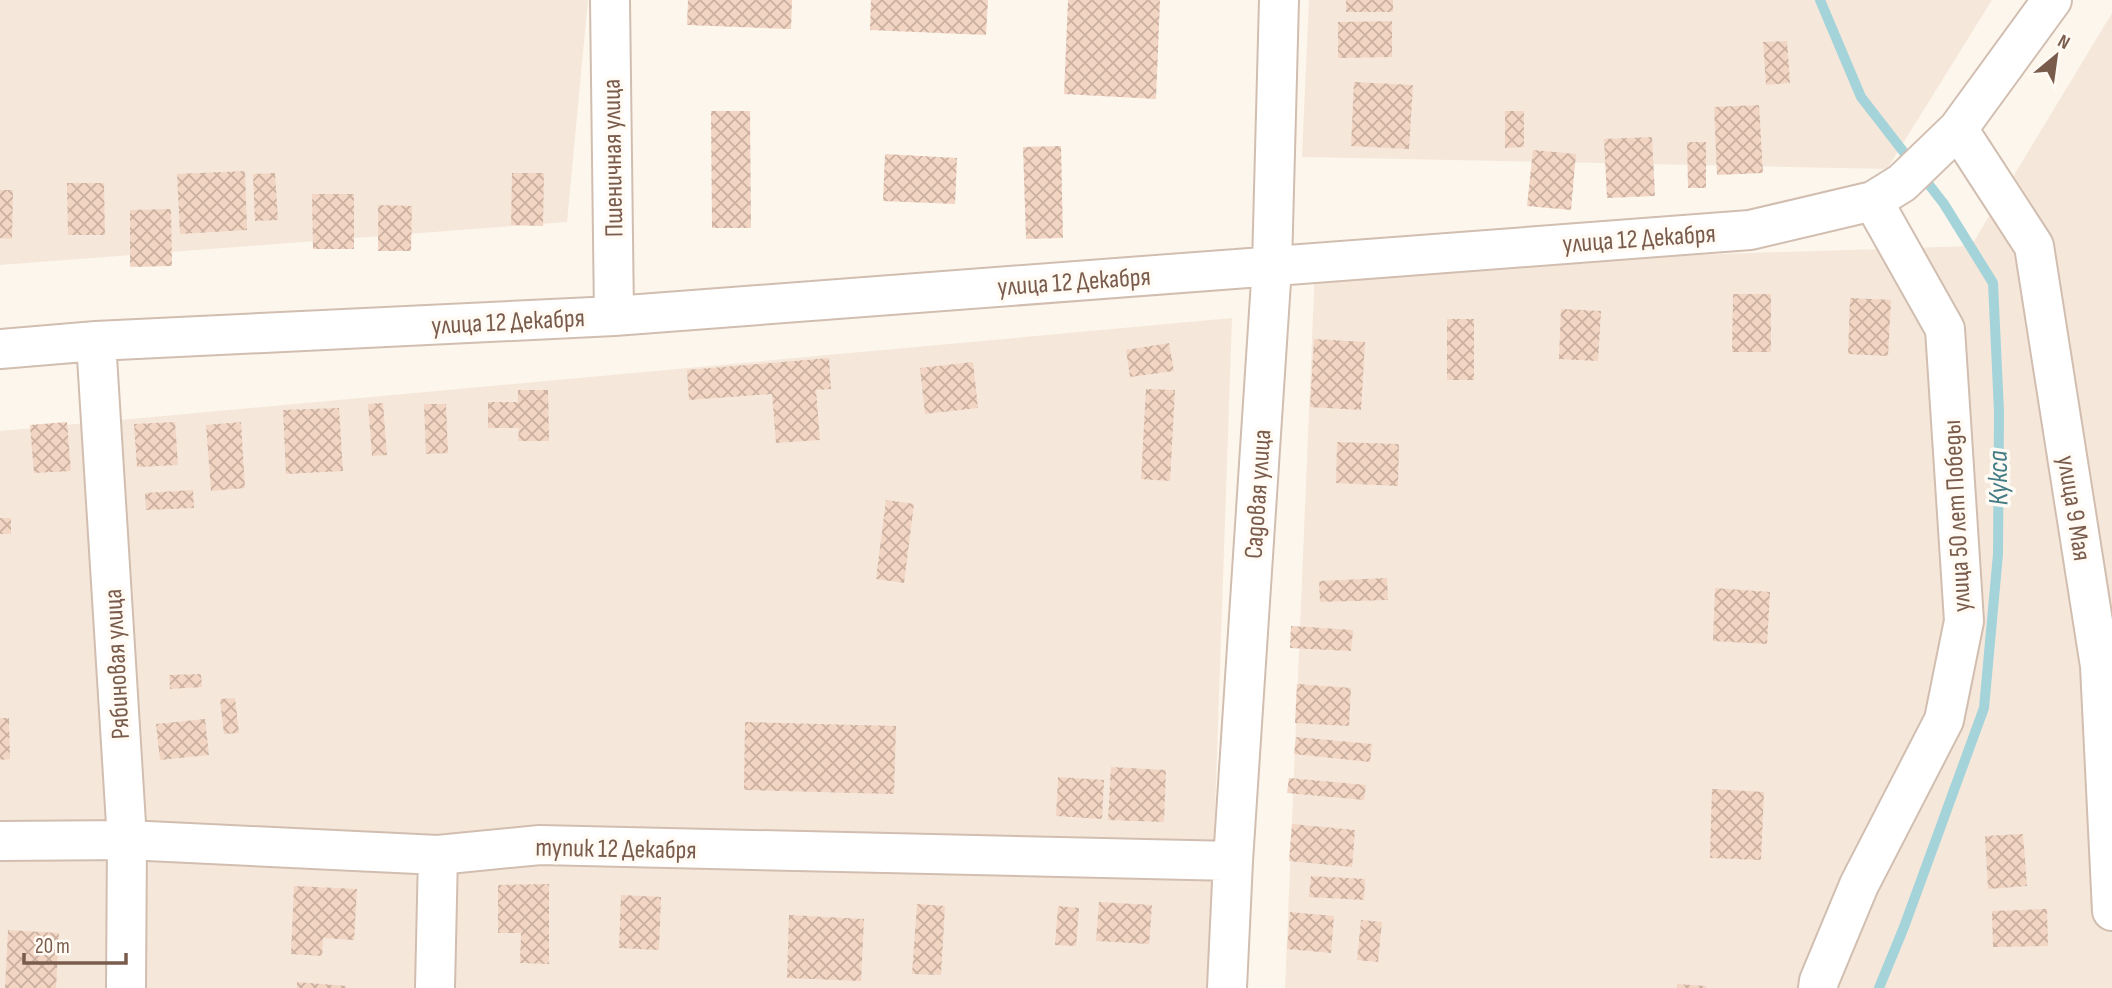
<svg xmlns="http://www.w3.org/2000/svg" width="2112" height="988" viewBox="0 0 2112 988" font-family="'Sofia Sans Condensed',sans-serif">
<style>
.residential{fill:#f5e8da}
.lines{fill:none;stroke-linecap:round;stroke-linejoin:round}
.stream{stroke:#a5d3da;stroke-width:10}
.building{fill:url(#building-cross-hatch)}
.street-casing{stroke:#d1beb0;stroke-width:42}
.street{stroke:#fff;stroke-width:38}
.labels{text-anchor:middle;stroke-width:7;stroke-linejoin:round;paint-order:stroke}
.street-label{font-size:26px;fill:#7a5c4d;stroke:#fffaf3}
.water-label{font-size:28px;font-style:italic;fill:#437c86;stroke:#fffaf3}
</style>
<defs>
<pattern id="building-cross-hatch" width="8" height="8" patternUnits="userSpaceOnUse" patternTransform="scale(1.75)"><rect width="8" height="8" fill="#f3d5c3"/><path d="M0 0l8 8M0 8l8-8" fill="none" stroke="#cab0a1"/></pattern>
</defs>
<rect width="100%" height="100%" fill="#fdf6ec"/>
<path class="residential" d="M0,0H588L567,222L0,265Z
M1309,0H1992L1887,169L1302,157Z
M2112,13V988H1285L1315,267L1971,246Z
M1232,318L1209,988H0V431Z"/>
<g class="lines">
<path class="stream" d="M1820,0L1861,97L1944,204L1993,283L1999,412L1998,554L1984,708L1904,927L1879,988"/>
</g>
<path class="building" d="M688,0H792L791,29L687,25Z
M871,0H988L986,35L870,30Z
M1068,0H1160L1156,99L1064,94Z
M1346,0H1393V12H1346Z
M1392,21V57L1338,58V22Z
M1787,41L1790,83L1766,85L1763,42Z
M1354,82L1413,85L1409,149L1351,146Z
M1759,105L1763,173L1717,175L1714,107Z
M711,111H750L751,228H712Z
M1505,111H1524V147L1505,148Z
M1652,137L1655,196L1607,198L1604,139Z
M1687,142H1706V188H1688Z
M1061,146L1063,238L1026,239L1023,147Z
M1533,150L1576,154L1571,210L1527,206Z
M885,154L957,158L955,204L883,201Z
M245,171L247,230L180,234L177,174Z
M275,173L278,220L255,221L253,174Z
M512,173H544L543,226L511,225Z
M67,183H104L105,235H68Z
M0,190H13L12,239L0,238Z
M312,194H354V249H313Z
M378,205L412,206L411,251H378Z
M171,209L172,266L130,267V210Z
M1733,294H1771V352H1732Z
M1850,298L1891,300L1888,356L1848,354Z
M1561,309L1601,311L1598,361L1559,359Z
M1447,319H1474V380H1447Z
M1314,339L1365,342L1361,410L1310,407Z
M1169,343L1174,371L1130,377L1126,350Z
M829,358L831,389L816,390L820,440L776,443L772,394L689,400L687,370Z
M973,362L978,408L925,414L920,368Z
M1146,389L1175,390L1170,481L1141,479Z
M518,390H548L549,441H518L519,428H488V402H518Z
M383,403L387,455L372,456L368,404Z
M424,404H446L448,453L426,454Z
M339,408L343,471L286,474L283,410Z
M67,422L71,471L34,473L30,425Z
M175,422L178,465L137,467L134,424Z
M241,422L245,488L211,491L206,425Z
M1337,442L1399,444L1398,486L1336,483Z
M193,490L194,508L146,510L145,493Z
M886,500L914,504L904,583L876,579Z
M0,518H11V534H0Z
M1387,578L1388,600L1320,602L1319,581Z
M1715,588L1770,592L1767,644L1713,641Z
M1291,626L1353,630L1351,651L1290,648Z
M201,674L202,687L170,689L169,675Z
M1297,684L1351,688L1349,726L1295,723Z
M235,698L239,733L224,734L220,699Z
M0,718H9L10,759L0,760Z
M205,719L209,755L160,760L156,724Z
M745,722L896,726L894,794L744,790Z
M1296,737L1372,744L1370,762L1294,754Z
M1111,767L1166,770L1164,822L1108,820Z
M1058,777L1104,780L1102,819L1056,816Z
M1289,778L1366,785L1364,800L1287,793Z
M1712,789L1764,792L1761,860L1710,858Z
M1292,824L1355,830L1352,867L1289,861Z
M2023,834L2027,886L1988,889L1985,836Z
M1311,876L1365,879L1364,900L1309,897Z
M549,884V964L520,963L521,933H498V885Z
M294,886L357,889L354,940L323,938L322,956L291,954Z
M621,895L661,897L659,950L619,948Z
M1099,902L1152,905L1149,944L1096,941Z
M917,904L945,906L941,975L912,974Z
M1058,906L1079,908L1076,946L1055,945Z
M2047,909L2048,946L1993,947L1992,911Z
M1290,912L1334,916L1331,953L1287,949Z
M789,915L864,919L861,981L787,978Z
M1361,920L1382,922L1378,962L1357,960Z
M8,930L59,933L56,988H5Z
M297,982L346,986V988H297Z
M1677,984L1706,986V988H1677Z"/>
<g class="lines">
<g class="street-casing">
<path id="street" d="M610,0L614,316
M1958,129L2034,246L2100,666L2112,911
M96,341L127,840L126,988
M0,349L96,341L614,316L1750,230L1873,201L1902,183L1958,129L2052,0
M0,841L127,840L438,855L540,845L1233,861
M435,988L438,855
M1227,988L1233,861L1272,266L1279,0
M1818,988L1819,981L1859,885L1944,720L1964,621L1945,329L1873,201"/>
</g>
<use href="#street" class="street"/>
</g>
<g class="labels">
<g class="street-label">
<text transform="translate(612 158) rotate(-91)" y="9">Пшеничная улица</text>
<text transform="translate(1639 238) rotate(-4)" y="9">улица 12 Декабря</text>
<text transform="translate(1074 281) rotate(-4)" y="9">улица 12 Декабря</text>
<text transform="translate(508 321) rotate(-3)" y="9">улица 12 Декабря</text>
<text transform="translate(1257 494) rotate(-86)" y="9">Садовая улица</text>
<text transform="translate(2075 508) rotate(81)" y="9">улица 9 Мая</text>
<text transform="translate(1956 516) rotate(-93)" y="9">улица 50 лет Победы</text>
<text transform="translate(116 664) rotate(-93)" y="9">Рябиновая улица</text>
<text transform="translate(616 848) rotate(1)" y="9">тупик 12 Декабря</text>
</g>
<g class="water-label">
<text transform="translate(1997 478) rotate(-91)" y="10">Кукса</text>
</g>
</g>
<g transform="translate(2056 56) rotate(29)" stroke="#fffaf3" stroke-width="5" paint-order="stroke">
<path d="M0-5L12 26L0 18L-12 26Z" fill="#7a5c4d"/>
<text y="-10" font-size="19" font-weight="bold" text-anchor="middle" fill="#7a5c4d">N</text>
</g>
<path d="M24 953v10h102v-10" fill="none" stroke="#7a5c4d" stroke-width="3.5"/>
<text x="35" y="953" font-size="21" fill="#7a5c4d" stroke="#fffaf3" stroke-width="5" paint-order="stroke">20 m</text>
</svg>
